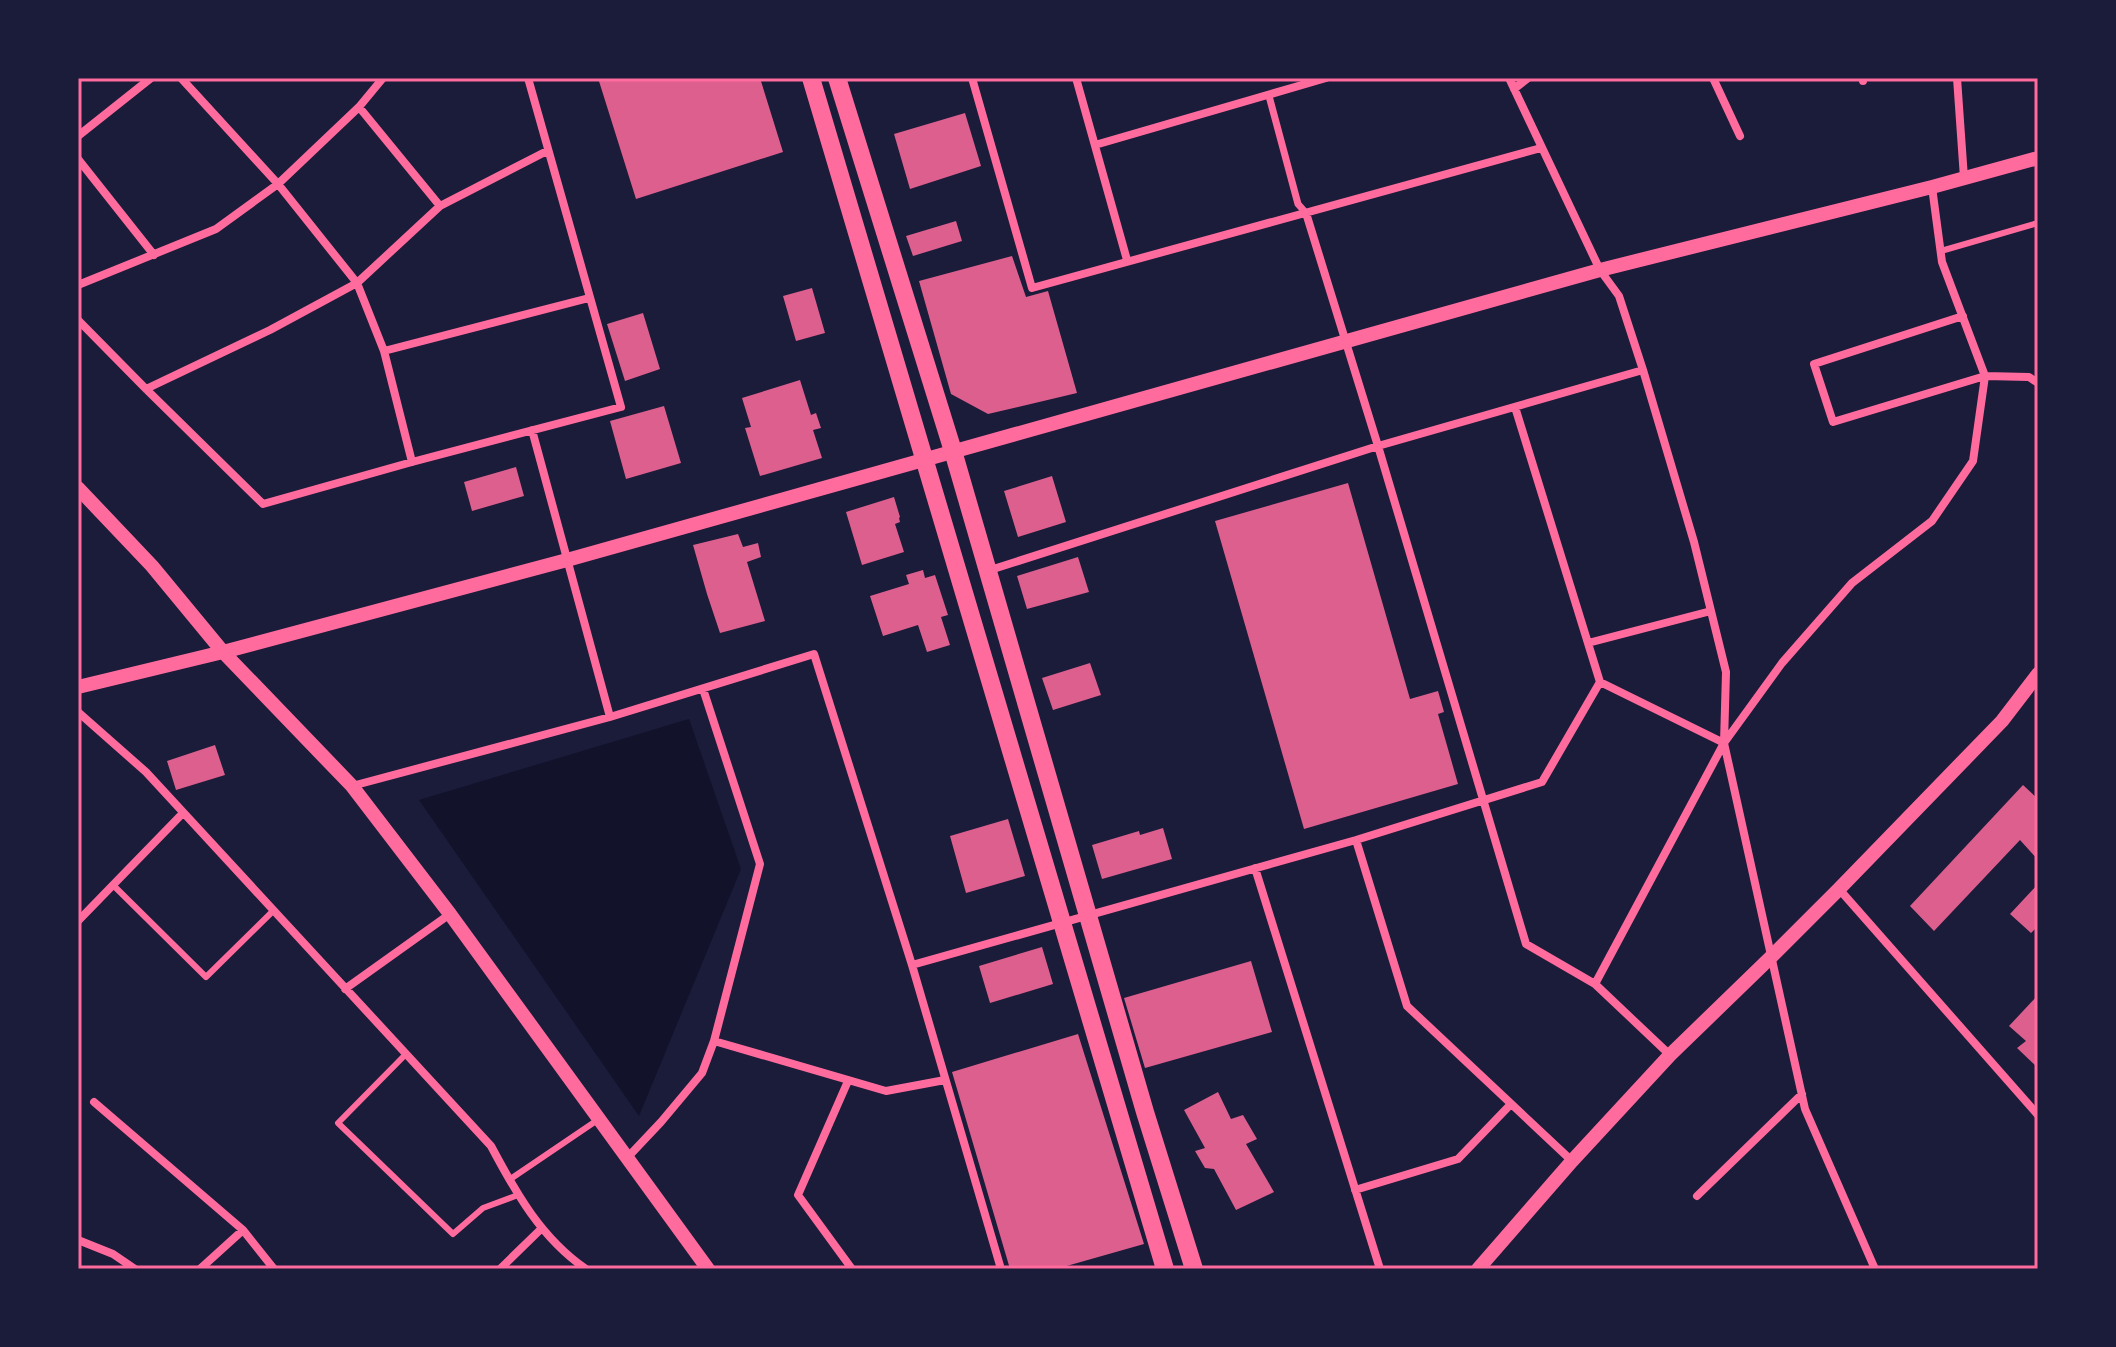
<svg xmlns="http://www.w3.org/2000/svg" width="2116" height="1347" viewBox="0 0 2116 1347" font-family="'IBM Plex Sans',sans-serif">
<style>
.water{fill:#12122b}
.building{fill:#dd5f8e}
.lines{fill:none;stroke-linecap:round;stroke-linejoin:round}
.service{stroke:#ff6b9d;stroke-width:6}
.pedestrian{stroke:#ff6b9d;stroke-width:7}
.minor{stroke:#ff6b9d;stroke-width:8}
.tertiary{stroke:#ff6b9d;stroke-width:14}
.trunk{stroke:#ff6b9d;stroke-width:18}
.neatline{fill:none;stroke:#ff6b9d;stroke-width:3}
</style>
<rect width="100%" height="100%" fill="#1b1b3a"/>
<path class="water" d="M689,719L741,869L639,1116L419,800Z"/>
<path class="building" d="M598,78H760L783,152L636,199Z
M965,113L981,166L910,189L894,134Z
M956,221L962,241L913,256L906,236Z
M1012,256L1026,297L1048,291L1077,393L988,414L951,394L919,281Z
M812,288L825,333L796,341L783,296Z
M643,313L660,369L625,381L607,324Z
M800,380L811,415L816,413L821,428L813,430L822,458L760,476L745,428L751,427L742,398Z
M664,406L681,463L626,479L610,421Z
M516,467L524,496L472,511L464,482Z
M1052,476L1066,522L1018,537L1004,491Z
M1348,483L1410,699L1438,691L1444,712L1438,714L1458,784L1304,829L1215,521Z
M894,497L900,517L899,518L900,522L895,524L904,552L862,565L846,512Z
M738,534L743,547L758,543L761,557L747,562L765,621L720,633L707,594L693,545Z
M1078,557L1089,592L1027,609L1017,576Z
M923,570L925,578L935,575L948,615L941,617L950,645L927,652L918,625L883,636L870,596L909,584L906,575Z
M1090,663L1101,695L1053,710L1042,678Z
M215,745L225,775L176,790L167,761Z
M2023,785L2038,799V860L2020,840L1934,931L1910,906Z
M1008,819L1025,876L966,893L950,836Z
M1163,828L1172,859L1102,879L1092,845L1139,831L1140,835Z
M2038,884V926L2031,933L2010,914Z
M1042,947L1053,984L990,1003L979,966Z
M1251,961L1272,1032L1145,1068L1124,998Z
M2038,995V1068L2017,1048L2026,1041L2009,1026Z
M1078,1034L1144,1244L1056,1269H1010L952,1072Z
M1218,1092L1231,1119L1243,1115L1257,1139L1246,1144L1274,1192L1236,1210L1214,1169L1205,1168L1195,1151L1205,1148L1184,1110Z"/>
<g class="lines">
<path class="service" d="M1941,251L2038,223
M113,885L206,977L273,911
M406,1054L338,1123L453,1234L483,1208L518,1195
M509,1180L599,1119"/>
<path class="pedestrian" d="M1269,96L1298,204L1306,213"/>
<path class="minor" d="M181,78L278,184L357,283L384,351L412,462
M972,78L1032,288L1541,148
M1076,78L1127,260
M1509,78L1600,270L1619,296L1643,370L1694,542L1726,672L1724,743L1805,1109L1875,1269
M1713,78L1740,136
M1863,78V81
M1957,78L1964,178
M1514,89L1528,78
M359,107L440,206
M78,136L151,78
M1095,145L1326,78
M78,159L154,255
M1306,213L1378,446L1526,944L1595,984L1670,1055
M78,285L216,229L278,184L359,107L383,78
M1963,316L1814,364L1833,422L1985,376L2029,377L2038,383
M78,320L146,389L263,504L412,462L621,407L528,78
M384,351L589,298
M146,389L270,330L357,283L440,206L547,151
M1515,407L1600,682L1724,743
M532,430L610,717
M987,571L1378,446L1643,370
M1588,643L1711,611
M78,712L146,772L491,1146C516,1193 541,1238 586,1269
M352,786L610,717L814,654L912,965L1001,1269
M1356,840L1407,1006L1572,1161
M1255,868L1380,1269
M1839,889L2038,1115
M78,921L183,813
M912,965L1356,840L1542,782L1600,682
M1595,984L1724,743L1782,663L1852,583L1932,521L1973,461L1985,376L1942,262L1932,187
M345,989L450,914
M714,1041L886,1091L945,1080
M848,1081L798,1195L852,1269
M94,1102L243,1230L274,1269
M627,1158L661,1122L702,1073L714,1041L760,864L703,689
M1355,1190L1458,1159L1511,1104
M1697,1196L1802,1094
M78,1240L113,1254L135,1269
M200,1269L243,1230
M500,1269L541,1229"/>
<path class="tertiary" d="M78,488L152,566L223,652L352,786L450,914L708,1269
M78,687L223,652L567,560L1600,270L1932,187L2038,158
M1478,1269L1572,1161L1670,1055L1770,958L1839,889L2002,721L2038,674"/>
<path class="trunk" d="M811,78L1165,1269
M837,78L953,451L1145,1112L1194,1269"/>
</g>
<rect width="2116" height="1347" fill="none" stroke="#1b1b3a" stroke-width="160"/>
<rect x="80" y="80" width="1956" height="1187" class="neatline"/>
</svg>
